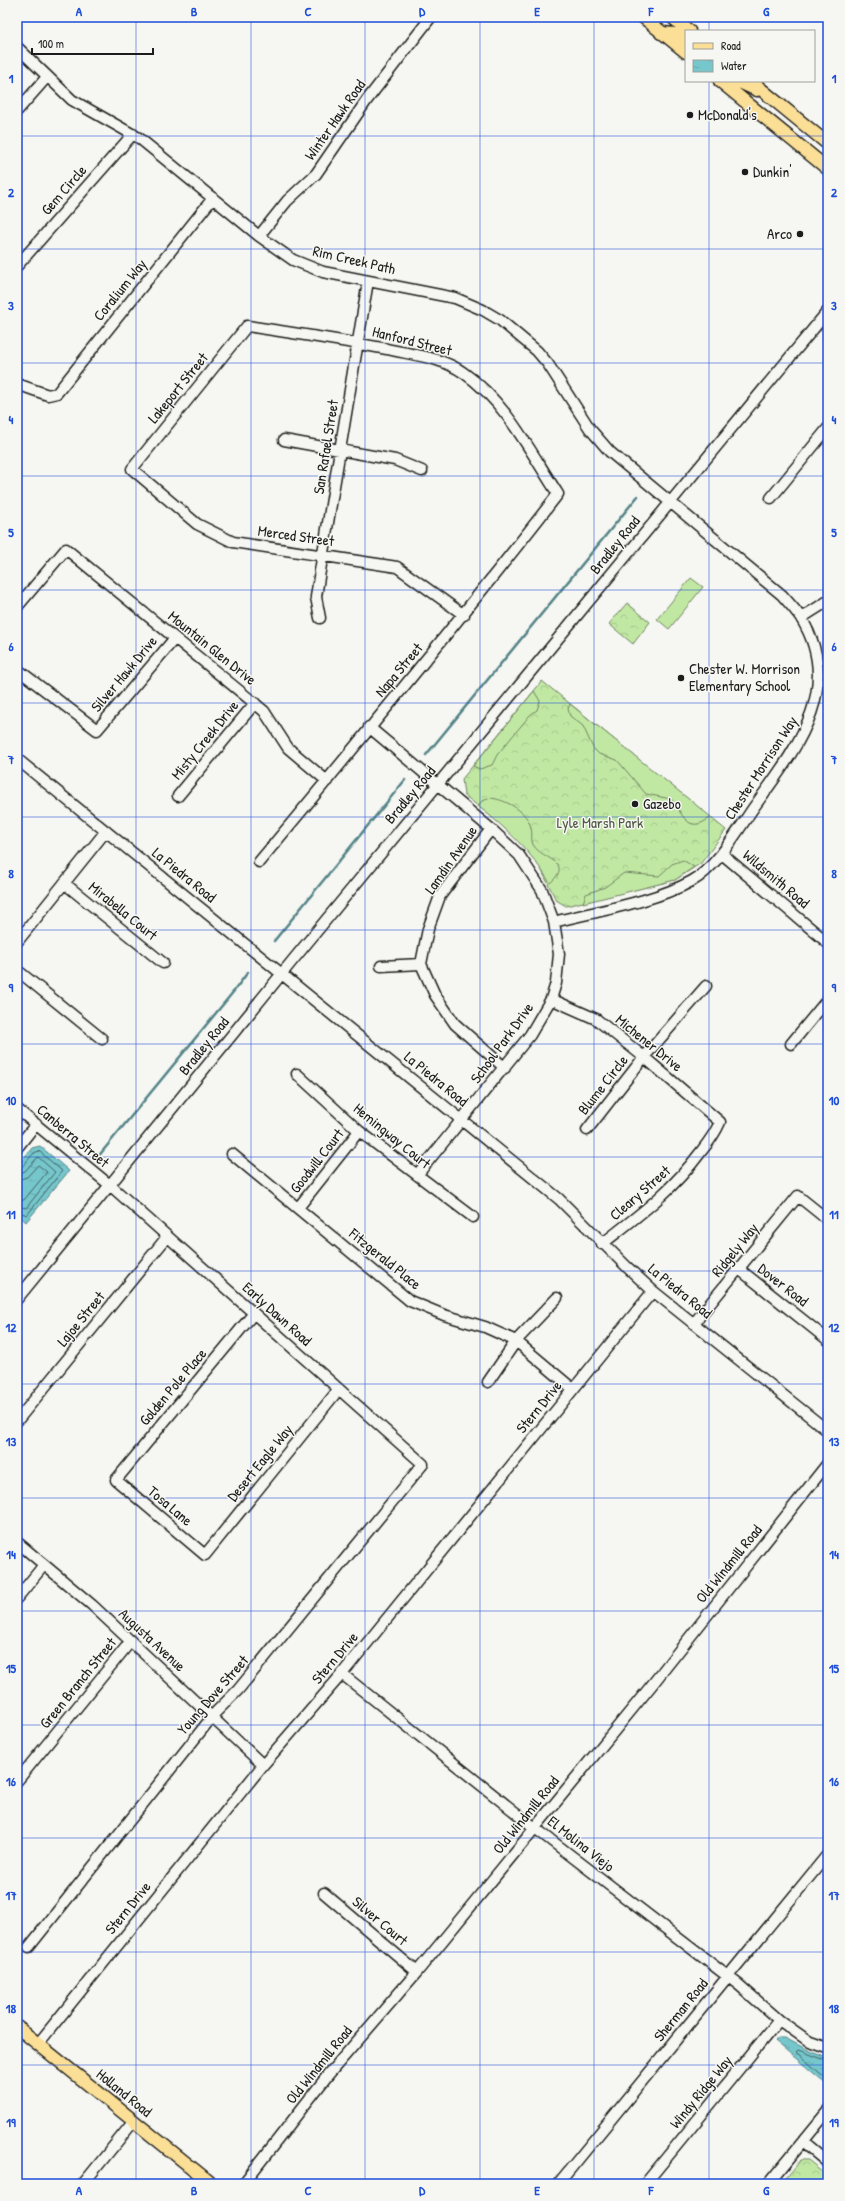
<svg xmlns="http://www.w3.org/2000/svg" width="845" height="2201" viewBox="0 0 845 2201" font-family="'Patrick Hand',sans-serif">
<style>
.forest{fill:url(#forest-crowns);stroke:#6e8260}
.garden{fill:#c1e8a3;stroke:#6e8260}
.water{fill:url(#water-ripples);stroke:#528386}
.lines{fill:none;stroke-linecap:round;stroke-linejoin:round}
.shore{stroke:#406062;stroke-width:1}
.stream{stroke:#528386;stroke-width:2.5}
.minor-casing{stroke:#1c1c1c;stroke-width:13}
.major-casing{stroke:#1c1c1c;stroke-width:15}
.minor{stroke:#f6f6f2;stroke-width:10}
.major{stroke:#fbdf96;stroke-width:12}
.grid{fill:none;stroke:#1d4ed8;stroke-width:1;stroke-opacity:0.55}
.poi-dot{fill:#1c1c1c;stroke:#f6f6f2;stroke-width:1.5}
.labels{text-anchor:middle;stroke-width:3;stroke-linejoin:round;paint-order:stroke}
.poi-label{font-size:15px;fill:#1c1c1c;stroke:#f6f6f2;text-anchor:start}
.street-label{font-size:15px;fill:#1c1c1c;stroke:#f6f6f2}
.park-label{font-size:15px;fill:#4e5944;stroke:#f6f6f2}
.neatline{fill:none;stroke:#1d4ed8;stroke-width:1.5}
.grid-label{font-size:13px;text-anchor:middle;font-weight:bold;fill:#1d4ed8}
</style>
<defs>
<pattern id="forest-crowns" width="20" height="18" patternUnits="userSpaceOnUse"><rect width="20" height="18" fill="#c1e8a3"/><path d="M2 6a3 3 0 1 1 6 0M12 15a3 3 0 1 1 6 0" fill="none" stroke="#a5c68c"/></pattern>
<pattern id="water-ripples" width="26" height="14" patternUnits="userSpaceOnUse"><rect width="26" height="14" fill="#76c7cc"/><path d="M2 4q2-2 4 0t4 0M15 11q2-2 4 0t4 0" fill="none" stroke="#66aaaf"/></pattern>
</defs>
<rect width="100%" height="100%" fill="#f6f6f2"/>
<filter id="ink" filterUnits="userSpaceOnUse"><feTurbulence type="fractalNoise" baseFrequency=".025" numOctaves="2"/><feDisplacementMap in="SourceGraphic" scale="8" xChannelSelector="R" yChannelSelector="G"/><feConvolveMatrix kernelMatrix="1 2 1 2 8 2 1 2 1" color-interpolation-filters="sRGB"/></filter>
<g filter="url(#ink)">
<path class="forest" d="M627,603L650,622L633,644L609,624Z
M542,681L726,830L701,863L675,880L566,906L556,900L539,865L512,833L464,795L462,779Z
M801,2160H808L828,2176V2184H781Z"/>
<path class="garden" d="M691,578L703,587L669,629L657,619Z
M534,691L540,701L537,710L530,715L497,755L492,765L480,769L473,766Z
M570,704L711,817C687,836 683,813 671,799L646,794L617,760L599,754L593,748L583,726L570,716L568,709Z
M491,798C507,800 528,812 531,828C533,834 530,841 534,846C542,859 575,862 550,883C530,850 508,830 478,806L482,801Z
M683,860L694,867L675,880L583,903L586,894L605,887L624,873L659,876L672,864Z"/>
<path class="water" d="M40,1146L69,1171L26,1222L17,1214V1166L32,1148Z
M778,2038H785L810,2051L828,2058V2085L775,2041Z"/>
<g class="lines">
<path class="shore" d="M17,1169C27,1167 29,1153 39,1151L62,1171L27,1215L17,1211
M17,1174L25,1171L38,1157L55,1172L26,1208L17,1206
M17,1180L27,1177L38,1165L47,1172L24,1200H17
M828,2061L798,2050L796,2052L828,2080"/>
<path class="stream" d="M426,755L638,496
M274,941L405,780
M97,1158L234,991L248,972"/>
<g class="minor-casing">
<path id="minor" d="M17,47L72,100L139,138L259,236L293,260L323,272L455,298L483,310L500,320L537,351L548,364L590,429L610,452L782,595C788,602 795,609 801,618C845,689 795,750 754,807C738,830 717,867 692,881C654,902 597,911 554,922
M17,111L47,77
M259,236L287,201L316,174L367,100L431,17
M17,266L133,134
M17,384L48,395L57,393L213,198
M284,440L395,460L422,471
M771,498L828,428
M17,607L66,549L264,711L288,748L327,781
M320,618L316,597L319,577L368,281
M801,618L828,601
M17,669L97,730L175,638
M369,727L491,829L519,855L542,890L554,922L559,954L556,983L551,999L530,1035L417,1175
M17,759L559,1199L627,1267L653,1291L828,1431
M178,796L255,703
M491,829L440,896L428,929L421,964L435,995L455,1024L505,1068
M722,854L828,943
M259,862C360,741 461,619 558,494C531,453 506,402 464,373C442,357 413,355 387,349C340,340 293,333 247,326L132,469L197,524L233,542L397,567L464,615
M64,883L163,963
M17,942L106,831
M381,966L421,964
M17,970L102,1039
M551,999L596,1019L644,1057L720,1122C715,1134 708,1143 700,1153C671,1192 640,1214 602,1244
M791,1044L828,999
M297,1074L359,1131L473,1217
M17,1109L111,1186L423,1464L238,1690L216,1712L29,1947
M587,1130L644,1057L706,986
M17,1148L36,1124
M232,1154L410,1301L444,1315L485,1327L516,1341L573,1389
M298,1208L359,1131
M739,1269L828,1340
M17,1299L293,960L828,311
M254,1313L116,1480L205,1555L339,1389
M695,1322L798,1196L828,1220
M488,1382L516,1341L557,1298
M17,1421L167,1237
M17,1542L92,1605L263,1765
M17,1598L44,1565
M342,1674L535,1828L739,1985L779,2020L810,2042L828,2048
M17,1781L131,1641
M324,1893L417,1972
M38,2044L263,1765L342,1674L653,1291
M803,2142L828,2163
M83,2184L134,2121
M243,2184L328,2075L417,1972L651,1686L828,1463
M558,2184L828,1854
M645,2184L779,2020
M768,2184L828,2111"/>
</g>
<g class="major-casing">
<path id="major" d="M643,17L686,52
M672,17L689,31
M661,33L678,34L686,40
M720,81L828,169
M737,81L757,90
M751,81L828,144
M17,2027L212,2184"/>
</g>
<use href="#minor" class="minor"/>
<use href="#major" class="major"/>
</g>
</g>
<path class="grid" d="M136,17V2184M251,17V2184M365,17V2184M480,17V2184M594,17V2184M709,17V31M709,81V2184M17,136H828M17,249H828M17,363H828M17,476H828M17,590H828M17,703H828M17,817H828M17,930H828M17,1044H828M17,1157H828M17,1271H828M17,1384H828M17,1498H828M17,1611H828M17,1725H828M17,1838H828M17,1952H828M17,2065H828"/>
<g class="poi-dot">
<circle cx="690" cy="115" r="4"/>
<circle cx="745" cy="172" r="4"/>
<circle cx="800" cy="234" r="4"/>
<circle cx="681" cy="678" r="4"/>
<circle cx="635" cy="804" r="4"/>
</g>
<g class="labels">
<g class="poi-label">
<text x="698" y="120">McDonald's</text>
<text x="753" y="177">Dunkin'</text>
<text x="792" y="239" text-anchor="end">Arco</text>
<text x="689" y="674">Chester W. Morrison<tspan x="689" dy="17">Elementary School</tspan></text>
<text x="643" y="809">Gazebo</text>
</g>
<g class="street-label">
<text transform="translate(335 120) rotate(-55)" y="5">Winter Hawk Road</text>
<text transform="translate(64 190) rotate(-49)" y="5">Gem Circle</text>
<text transform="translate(354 260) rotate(13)" y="5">Rim Creek Path</text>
<text transform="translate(120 290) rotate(-51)" y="5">Coralium Way</text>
<text transform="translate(412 341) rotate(14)" y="5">Hanford Street</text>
<text transform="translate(178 388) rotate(-51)" y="5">Lakeport Street</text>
<text transform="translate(326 447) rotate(-81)" y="5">San Rafael Street</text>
<text transform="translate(296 536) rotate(8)" y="5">Merced Street</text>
<text transform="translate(615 545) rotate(-51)" y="5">Bradley Road</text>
<text transform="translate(212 648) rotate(39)" y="5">Mountain Glen Drive</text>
<text transform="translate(399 670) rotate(-50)" y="5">Napa Street</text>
<text transform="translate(124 674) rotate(-50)" y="5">Silver Hawk Drive</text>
<text transform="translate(205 740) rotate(-51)" y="5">Misty Creek Drive</text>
<text transform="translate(761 768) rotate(-57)" y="5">Chester Morrison Way</text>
<text transform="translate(410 795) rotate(-50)" y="5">Bradley Road</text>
<text transform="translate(451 860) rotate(-55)" y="5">Lamdin Avenue</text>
<text transform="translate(184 875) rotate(39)" y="5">La Piedra Road</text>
<text transform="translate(776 879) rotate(40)" y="5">Wildsmith Road</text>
<text transform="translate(123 911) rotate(39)" y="5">Mirabella Court</text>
<text transform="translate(502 1043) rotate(-54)" y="5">School Park Drive</text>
<text transform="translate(649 1043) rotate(39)" y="5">Michener Drive</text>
<text transform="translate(204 1046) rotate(-51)" y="5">Bradley Road</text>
<text transform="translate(436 1079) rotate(39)" y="5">La Piedra Road</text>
<text transform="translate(603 1085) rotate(-52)" y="5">Blume Circle</text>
<text transform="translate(73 1136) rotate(40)" y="5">Canberra Street</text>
<text transform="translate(392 1136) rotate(39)" y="5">Hemingway Court</text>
<text transform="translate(317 1161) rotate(-52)" y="5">Goodwill Court</text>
<text transform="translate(640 1193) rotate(-41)" y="5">Cleary Street</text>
<text transform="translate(735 1250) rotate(-51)" y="5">Ridgely Way</text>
<text transform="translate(385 1259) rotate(39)" y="5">Fitzgerald Place</text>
<text transform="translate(783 1285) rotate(38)" y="5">Dover Road</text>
<text transform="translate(680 1291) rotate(39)" y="5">La Piedra Road</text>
<text transform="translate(277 1314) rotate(42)" y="5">Early Dawn Road</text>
<text transform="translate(81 1319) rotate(-51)" y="5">Lajoe Street</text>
<text transform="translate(173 1387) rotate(-50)" y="5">Golden Pole Place</text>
<text transform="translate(539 1407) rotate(-51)" y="5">Stern Drive</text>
<text transform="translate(260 1463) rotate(-51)" y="5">Desert Eagle Way</text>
<text transform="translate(170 1506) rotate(40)" y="5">Tosa Lane</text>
<text transform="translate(729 1564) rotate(-51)" y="5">Old Windmill Road</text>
<text transform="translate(152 1640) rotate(43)" y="5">Augusta Avenue</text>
<text transform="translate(335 1658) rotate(-50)" y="5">Stern Drive</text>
<text transform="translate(78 1683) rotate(-51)" y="5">Green Branch Street</text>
<text transform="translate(213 1695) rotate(-49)" y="5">Young Dove Street</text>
<text transform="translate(526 1815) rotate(-51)" y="5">Old Windmill Road</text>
<text transform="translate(581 1844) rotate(38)" y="5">El Molina Viejo</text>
<text transform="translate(128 1908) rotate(-51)" y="5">Stern Drive</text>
<text transform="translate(380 1921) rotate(40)" y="5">Silver Court</text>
<text transform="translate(681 2010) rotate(-51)" y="5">Sherman Road</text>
<text transform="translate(319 2065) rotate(-51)" y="5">Old Windmill Road</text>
<text transform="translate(701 2092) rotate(-51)" y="5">Windy Ridge Way</text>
<text transform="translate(124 2093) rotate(39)" y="5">Holland Road</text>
</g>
<g class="park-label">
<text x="600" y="828">Lyle Marsh Park</text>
</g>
</g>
<rect width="845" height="2201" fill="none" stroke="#f6f6f2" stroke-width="44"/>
<rect x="685" y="30" width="130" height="52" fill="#f6f6f2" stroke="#9f9f9c"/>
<rect x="693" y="43" width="20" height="6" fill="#fbdf96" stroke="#9f9f9c"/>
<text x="721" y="50" font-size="12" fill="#1c1c1c">Road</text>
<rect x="693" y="60" width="20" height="12" fill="url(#water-ripples)" stroke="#9f9f9c"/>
<text x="721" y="70" font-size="12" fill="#1c1c1c">Water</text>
<path d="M32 48v6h121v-6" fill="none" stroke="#1c1c1c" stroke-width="2"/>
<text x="38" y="48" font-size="12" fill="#1c1c1c" stroke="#f6f6f2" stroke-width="3" paint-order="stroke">100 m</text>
<rect x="22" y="22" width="801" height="2157" class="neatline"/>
<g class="grid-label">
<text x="79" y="16">A</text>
<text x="194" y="16">B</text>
<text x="308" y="16">C</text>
<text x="422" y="16">D</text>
<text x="537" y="16">E</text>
<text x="651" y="16">F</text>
<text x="766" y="16">G</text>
<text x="11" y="83">1</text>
<text x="834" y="83">1</text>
<text x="11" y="197">2</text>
<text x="834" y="197">2</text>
<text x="11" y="310">3</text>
<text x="834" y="310">3</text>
<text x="11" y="424">4</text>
<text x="834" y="424">4</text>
<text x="11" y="537">5</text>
<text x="834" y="537">5</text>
<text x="11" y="651">6</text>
<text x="834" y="651">6</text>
<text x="11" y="764">7</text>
<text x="834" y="764">7</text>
<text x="11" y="878">8</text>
<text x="834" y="878">8</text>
<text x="11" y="992">9</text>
<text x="834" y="992">9</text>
<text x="11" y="1105">10</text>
<text x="834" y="1105">10</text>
<text x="11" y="1219">11</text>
<text x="834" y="1219">11</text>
<text x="11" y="1332">12</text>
<text x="834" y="1332">12</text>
<text x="11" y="1446">13</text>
<text x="834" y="1446">13</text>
<text x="11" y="1559">14</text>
<text x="834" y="1559">14</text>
<text x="11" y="1673">15</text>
<text x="834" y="1673">15</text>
<text x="11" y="1786">16</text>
<text x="834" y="1786">16</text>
<text x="11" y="1900">17</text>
<text x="834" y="1900">17</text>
<text x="11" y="2013">18</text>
<text x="834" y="2013">18</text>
<text x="11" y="2127">19</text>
<text x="834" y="2127">19</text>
<text x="79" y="2195">A</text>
<text x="194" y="2195">B</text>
<text x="308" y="2195">C</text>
<text x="422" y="2195">D</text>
<text x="537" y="2195">E</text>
<text x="651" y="2195">F</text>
<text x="766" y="2195">G</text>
</g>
</svg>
